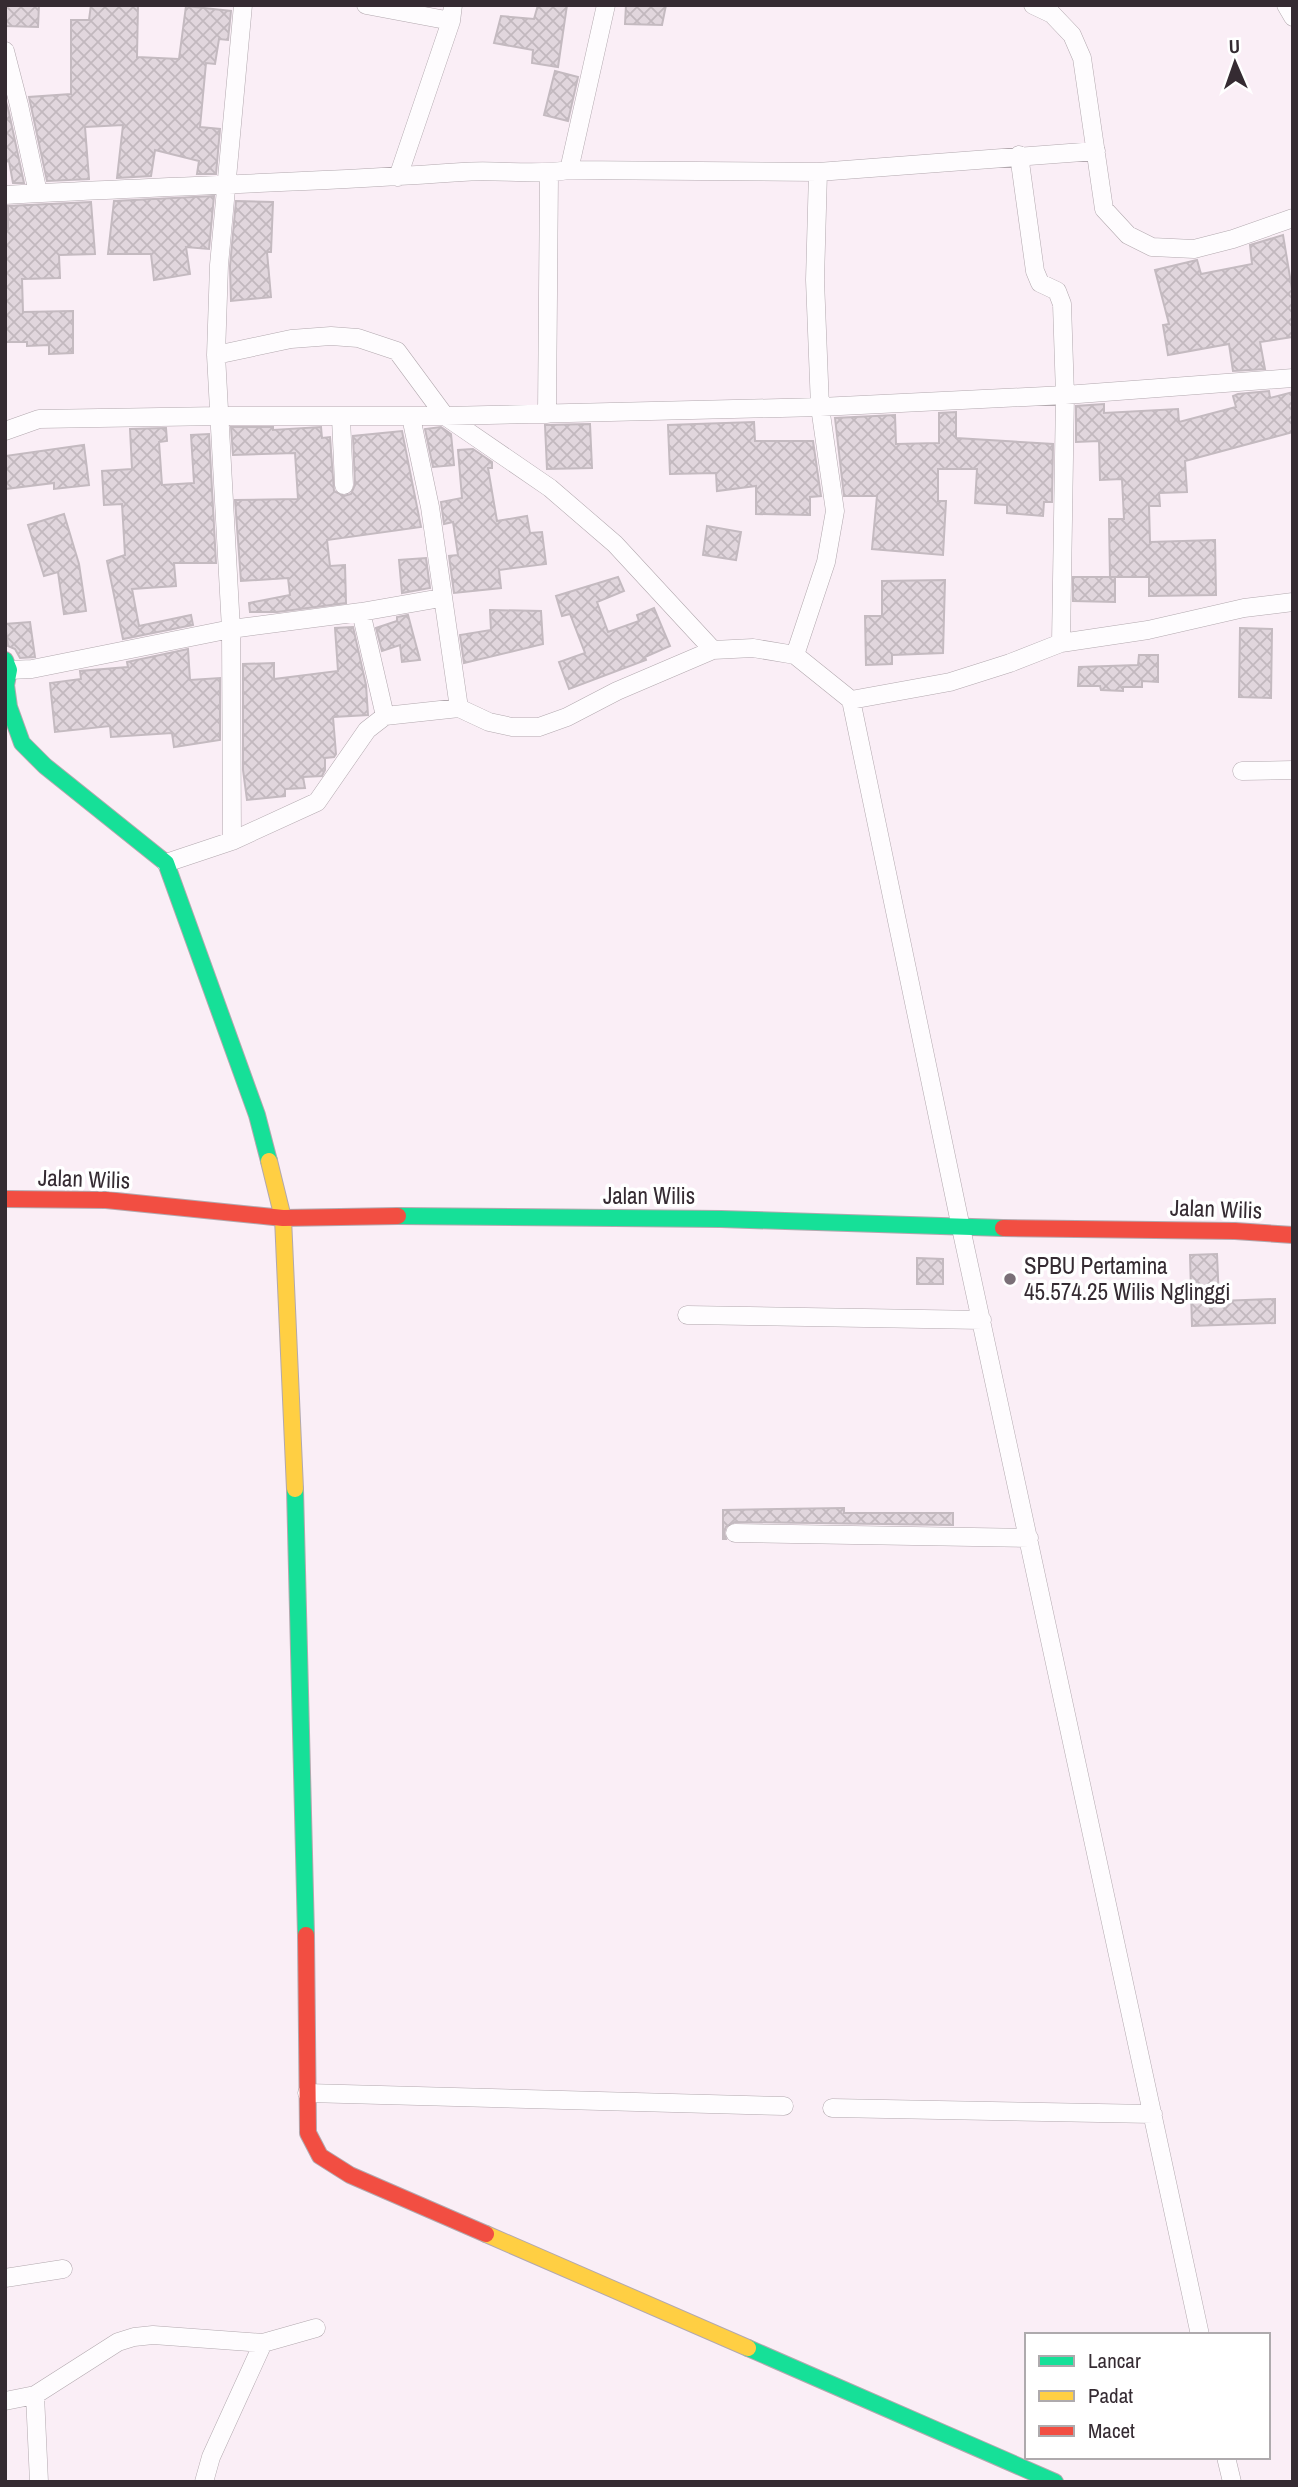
<svg xmlns="http://www.w3.org/2000/svg" width="1298" height="2487" viewBox="0 0 1298 2487" font-family="'Archivo Narrow',sans-serif">
<style>
.building{fill:url(#building-cross-hatch);stroke:#c4bac0;stroke-width:2}
.lines{fill:none;stroke-linecap:round;stroke-linejoin:round}
.street-casing{stroke:#b2a8ae;stroke-width:19}
.fast-casing{stroke:#b2a8ae;stroke-width:18}
.slow-casing{stroke:#b2a8ae;stroke-width:18}
.jam-casing{stroke:#b2a8ae;stroke-width:18}
.street{stroke:#fefcfe;stroke-width:18}
.fast{stroke:#16e098;stroke-width:16}
.slow{stroke:#ffcf43;stroke-width:16}
.jam{stroke:#f24e42;stroke-width:16}
.poi-dot{fill:#7a6f77;stroke:#fff;stroke-width:2.5}
.labels{text-anchor:middle;stroke-width:7;stroke-linejoin:round;paint-order:stroke}
.street-label{font-size:23px;fill:#352b32;stroke:#fff}
.poi-label{font-size:23px;fill:#352b32;stroke:#fff;text-anchor:start}
</style>
<defs>
<pattern id="building-cross-hatch" width="8" height="8" patternUnits="userSpaceOnUse" patternTransform="scale(1.75)"><rect width="8" height="8" fill="#e1d6dd"/><path d="M0 0l8 8M0 8l8-8" fill="none" stroke="#c2b8be"/></pattern>
</defs>
<rect width="100%" height="100%" fill="#faeef6"/>
<path class="building" d="M5,5H39L38,27L5,26Z
M91,5H138L137,57L179,59L186,6L231,11L228,40L219,39L215,64L206,63L200,127L220,129L216,174H197L199,161L155,150L151,176L117,178L123,125L85,127L89,179L47,181L29,97L71,94V20H89Z
M538,5H567L558,67L532,63L533,50L494,43L501,16L534,19Z
M626,5H666L662,25L625,24Z
M555,71L578,77L568,121L544,115Z
M5,99L8,108L24,183H13L9,161L5,162Z
M214,196L209,249L186,247L190,274L154,280L151,254H108L114,201Z
M236,201L273,202L271,252H267L271,297L231,301L230,266Z
M91,202L95,254L59,255L60,278L22,279L23,312L73,311V353L49,354V345L27,346V342H5V227L8,228V206Z
M1283,235L1293,295V337L1260,342L1265,369L1233,371L1229,344L1168,355L1163,325L1169,324L1155,270L1197,260L1201,274L1252,264L1250,245Z
M1269,391L1270,398L1293,392V432L1185,461L1187,492L1159,493L1160,506H1149L1150,542L1215,540L1216,595L1149,596V577H1110L1109,519H1124L1122,479L1100,480L1099,441L1076,442V406L1104,404V413L1178,409L1179,422L1236,407L1233,396L1238,394Z
M956,412V438L1053,444L1052,502H1044L1043,516L1007,513V505L975,503L977,469H938V501H946L943,555L872,549L877,496H844L835,418L895,415L896,444L939,443V413Z
M754,422L755,441H813L821,496L810,497V515L756,514V486L717,491L716,473L670,474L668,425Z
M590,424L592,468L547,469L545,425Z
M231,427H273V430L321,427L322,438L330,437L334,491L344,496L351,494L355,485L353,436L402,431L421,527L327,540L330,566L345,565L346,603L277,612H250L249,603L290,595L288,578L241,581L235,500L298,499L295,453L233,455Z
M441,427L451,434L454,465L433,467L425,429Z
M166,428L167,441L159,442L162,485L194,483L191,435L209,434L216,563H174L176,586L132,589L139,626L191,615L193,625L123,639L107,561L125,555L122,504L104,505L102,471L132,469L130,429Z
M84,445L89,485L54,489V483L5,489V456Z
M473,449L492,462V468H488L497,521L527,516L530,533L542,532L546,564L499,570L501,588L454,593L449,556L458,555L453,522L444,524L441,502L462,498L458,450Z
M64,514L79,564L86,611L64,614L58,572L44,576L28,525Z
M707,526L741,532L736,560L703,555Z
M426,558L430,588L402,593L399,560Z
M618,577L624,591L597,602L608,632L639,621L637,615L654,608L670,646L645,657L646,660L569,689L559,662L585,653L570,614L562,616L556,596Z
M1073,577H1115V602L1073,601Z
M945,580L943,653L892,655V664L866,665L865,616H882V581Z
M490,610L541,611L543,644L464,663L460,635L491,630Z
M408,615L420,660L402,662L400,645L382,651L376,628L397,621V617Z
M30,622L35,657L20,658L15,649L8,646L5,624Z
M353,627L366,685L368,715L333,717L336,754L334,757L325,758V770L322,776L303,777L305,788L285,789V796L247,800L243,770V664L274,663V679L338,671L335,628Z
M1240,628L1272,629L1271,698L1239,697Z
M188,649L190,680L220,678V740L174,747L172,733L111,737L110,726L55,732L50,683L81,679L80,671L128,667L127,662Z
M1139,655H1158V682L1142,681V687H1123V691L1101,690L1100,686H1078L1079,667L1138,665Z
M1217,1254L1219,1301L1275,1299V1323L1192,1326L1190,1255Z
M917,1258L943,1259V1284H917Z
M844,1508V1513H953V1525L735,1522L726,1527L724,1533L726,1539H723V1510Z"/>
<g class="lines">
<g class="street-casing">
<path id="street" d="M366,5L451,21
M1033,5L1052,14L1072,35L1082,58L1104,209L1128,235L1152,247L1194,249L1233,239L1293,218
M1286,5L1293,17
M5,51L19,105L38,193
M1019,155L1035,271L1040,283L1057,291L1062,304L1065,395L1061,643
M569,170L606,5
M398,177L451,21L453,5
M5,195C158,186 310,183 462,172C498,169 533,176 569,170L818,172L1096,151
M216,355L291,339L331,336L358,338L397,351L445,416L550,488L615,544L713,650
M547,414L549,174
M411,417L430,507L459,708
M341,418L344,485
M5,431L39,419L220,416H445L820,407L1065,395L1293,378
M361,612L385,716
M795,655L826,562L835,511L820,407L815,280L818,172
M9,670L32,669L231,629L361,612L441,598
M851,700L961,1228L1200,2335
M1242,771L1293,770
M232,841L231,629L216,355L219,265L243,5
M166,863L232,841L317,802L367,730L385,716L459,708L489,722L512,727H539L567,717L617,691L713,650L753,648L795,655L851,700L950,682L1010,663L1061,643L1148,630L1244,608L1293,602
M687,1315L982,1320
M735,1533L1029,1538
M307,2093L784,2106
M832,2108L1153,2114
M5,2278L63,2269
M35,2395L39,2482
M5,2401L35,2395L118,2342L134,2337L153,2335L263,2343
M1226,2457L1232,2482
M204,2482L211,2457L263,2343L316,2328"/>
</g>
<g class="fast-casing">
<path id="fast" d="M5,660L9,670L6,685L9,707L22,743L45,766L166,863L257,1115L269,1161
M398,1216L721,1219L1003,1228
M295,1489L306,1935
M748,2348L1055,2482"/>
</g>
<g class="slow-casing">
<path id="slow" d="M269,1161L283,1218L295,1489
M486,2234L748,2348"/>
</g>
<g class="jam-casing">
<path id="jam" d="M5,1199L106,1200L283,1218L398,1216
M1003,1228L1235,1231L1293,1235
M306,1935L308,2133L320,2156L350,2175L486,2234"/>
</g>
<use href="#street" class="street"/>
<use href="#fast" class="fast"/>
<use href="#slow" class="slow"/>
<use href="#jam" class="jam"/>
</g>
<circle class="poi-dot" cx="1010" cy="1279" r="7"/>
<g class="labels">
<g class="street-label">
<text transform="translate(84 1179) rotate(2)" y="8">Jalan Wilis</text>
<text x="649" y="1204">Jalan Wilis</text>
<text transform="translate(1216 1209) rotate(2)" y="8">Jalan Wilis</text>
</g>
<g class="poi-label">
<text x="1024" y="1274">SPBU Pertamina<tspan x="1024" dy="26">45.574.25 Wilis Nglinggi</tspan></text>
</g>
</g>
<rect width="1298" height="2487" fill="none" stroke="#352b32" stroke-width="14"/>
<rect x="1025" y="2333" width="245" height="126" fill="#ffffff" stroke="#aeaaad" stroke-width="2"/>
<rect x="1039" y="2356" width="35" height="10" fill="#16e098" stroke="#aeaaad" stroke-width="2"/>
<text x="1088" y="2368" font-size="21" fill="#352b32">Lancar</text>
<rect x="1039" y="2391" width="35" height="10" fill="#ffcf43" stroke="#aeaaad" stroke-width="2"/>
<text x="1088" y="2403" font-size="21" fill="#352b32">Padat</text>
<rect x="1039" y="2426" width="35" height="10" fill="#f24e42" stroke="#aeaaad" stroke-width="2"/>
<text x="1088" y="2438" font-size="21" fill="#352b32">Macet</text>
<g transform="translate(1235 63) rotate(358)" stroke="#ffffff" stroke-width="5" paint-order="stroke">
<path d="M0-5L12 26L0 18L-12 26Z" fill="#352b32"/>
<text y="-10" font-size="19" font-weight="bold" text-anchor="middle" fill="#352b32">U</text>
</g>
</svg>
